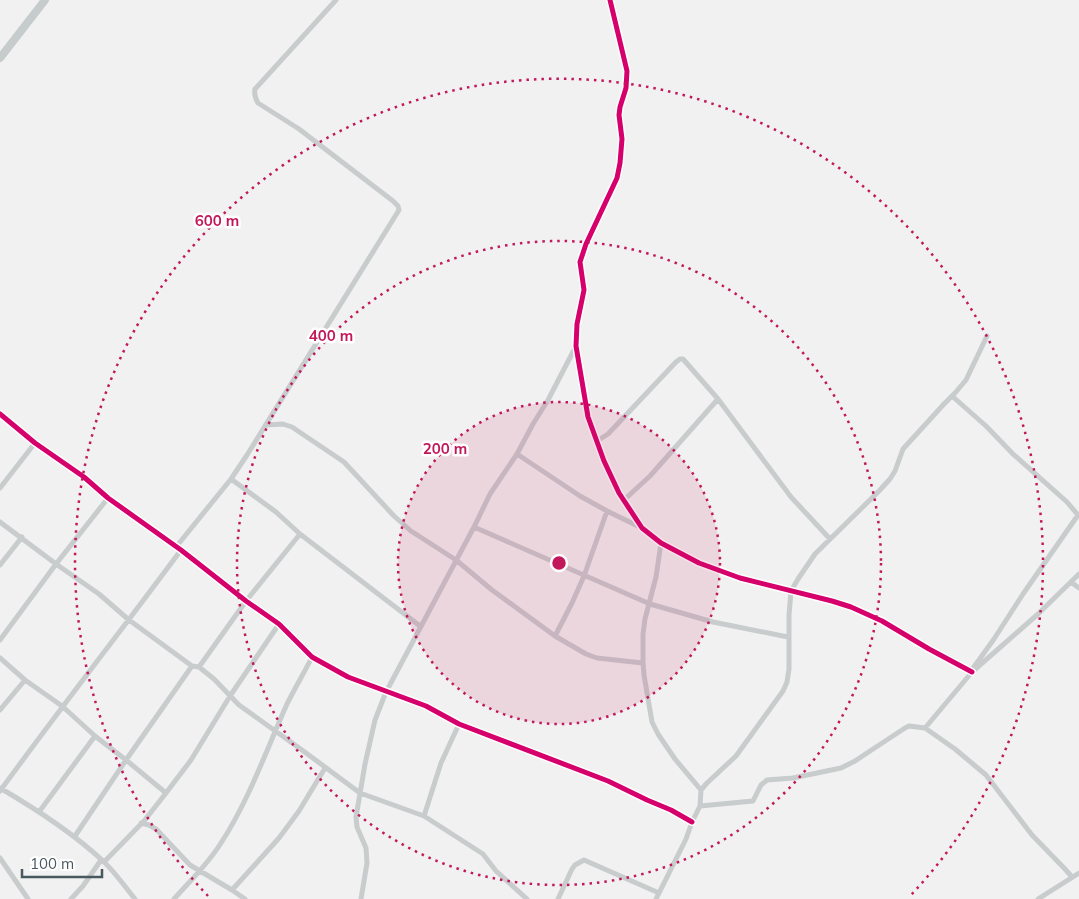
<svg xmlns="http://www.w3.org/2000/svg" width="1079" height="899" viewBox="0 0 1079 899" font-family="Mulish,sans-serif">
<style>
.lines{fill:none;stroke-linecap:round;stroke-linejoin:round}
.street{stroke:#c8cccd;stroke-width:5}
.primary{stroke:#c6cbcc;stroke-width:8}
.cycleway-casing{stroke:#fff;stroke-width:8}
.cycleway{stroke:#d6006c;stroke-width:5}
.ring{fill:none;stroke:#c2185b;stroke-width:2.5;stroke-dasharray:2.5 5}
.centre{fill:#c2185b;stroke:#fff;stroke-width:2.5}
.ring-label{font-size:15px;text-anchor:middle;font-weight:bold;fill:#c2185b;stroke:#fff;stroke-width:5;stroke-linejoin:round;paint-order:stroke}
</style>
<rect width="100%" height="100%" fill="#f1f1f1"/>
<g class="lines">
<path class="street" d="M610,0L627,71L626,88L620,107L619,115L622,139L620,163L617,178L586,244L580,262L584,290L577,324L576,346L588,417L604,461L619,493L642,528L661,543L699,563L740,578L832,601L851,607L882,621L929,649L972,672
M952,396L986,426L1013,454L1067,502L1078,515L1023,594L994,639L971,671
M0,414L35,443L84,477L108,498L181,550L246,601L279,624L312,657L348,677L426,706L459,724L608,781L647,800L671,810L692,822
M266,425L283,424L292,427L344,462L394,516L411,531L456,560L492,590L555,636L586,654L597,658L643,663
M597,441L608,434L676,362L680,359H683L718,399L791,497L830,539
M517,454L580,496L607,511L642,528
M231,479L276,512L300,534L420,626
M0,488L35,443
M624,500L650,476L718,399
M0,522L56,564L99,594L129,620L192,666L199,667L214,679L239,705L302,750L360,793L424,816L483,854L496,871L527,899
M474,527L650,604L713,622L788,637
M661,543L656,577L645,619L643,634V663L644,675L652,722L658,734L675,759L701,790
M176,547L231,479L247,455L399,210L398,206L393,201L299,129L258,103C255,98 254,94 255,89L336,0
M0,565L22,537
M1071,582L1079,588
M555,636L572,603L584,576L607,511
M0,640L56,564L108,498
M0,658L25,680L62,706L95,736L126,760L166,793
M199,667L246,601L300,534
M0,710L25,680
M925,728L972,672L1037,615L1079,574
M0,788C36,809 72,832 103,861C115,872 125,887 135,899
M0,791C59,710 121,631 181,550
M700,806L753,801L761,785L767,780L793,778L841,768L855,761L867,753L905,728L909,726L925,728L955,749L986,775L1032,835L1065,869L1072,877
M39,812L95,736
M424,816L441,763L459,724
M141,823L149,825L156,829L190,865L232,890L245,899
M75,836L126,760L192,666
M0,858L28,899
M104,862L144,821L166,793L191,760L230,696L279,624
M232,890L279,838L299,811L325,768
M71,899L83,886L101,860
M174,899C190,881 208,864 221,843C249,800 266,751 287,704C295,688 304,673 312,657
M361,899L367,863L366,848L357,827L356,817L365,764L375,720L386,692L474,527L490,494L517,454L533,424L548,400L576,346
M558,899L572,869L575,865L584,860L659,893
M656,899L686,839L692,822L700,806L701,790L707,783L736,756L783,691L787,682L789,669V615L791,591L798,579L815,554L879,491L890,479L895,471L903,449L944,404L955,393L966,380L987,336
M1038,899L1079,873"/>
<path class="primary" d="M0,58L45,0"/>
<g class="cycleway-casing">
<path id="cycleway" d="M610,0L627,71L626,88L620,107L619,115L622,139L620,163L617,178L586,244L580,262L584,290L577,324L576,346L588,417L604,461L619,493L642,528L661,543L699,563L740,578L832,601L851,607L882,621L929,649L972,672
M0,414L35,443L84,477L108,498L181,550L246,601L279,624L312,657L348,677L426,706L459,724L608,781L647,800L671,810L692,822"/>
</g>
<use href="#cycleway" class="cycleway"/>
</g>
<circle cx="559" cy="563" r="161" fill="#c2185b" fill-opacity=".12"/>
<g class="ring">
<circle cx="559" cy="563" r="161"/>
<circle cx="559" cy="563" r="322"/>
<path d="M208 896A484 484 0 1 1 910 896"/>
</g>
<circle cx="559" cy="563" r="8" class="centre"/>
<g class="ring-label">
<text x="217" y="226">600 m</text>
<text x="331" y="341">400 m</text>
<text x="445" y="454">200 m</text>
</g>
<path d="M22 869v8h80v-8" fill="none" stroke="#47585e" stroke-width="2.5"/>
<text x="30" y="869" font-size="15" fill="#47585e" stroke="#ffffff" stroke-width="4" paint-order="stroke">100 m</text>
</svg>
